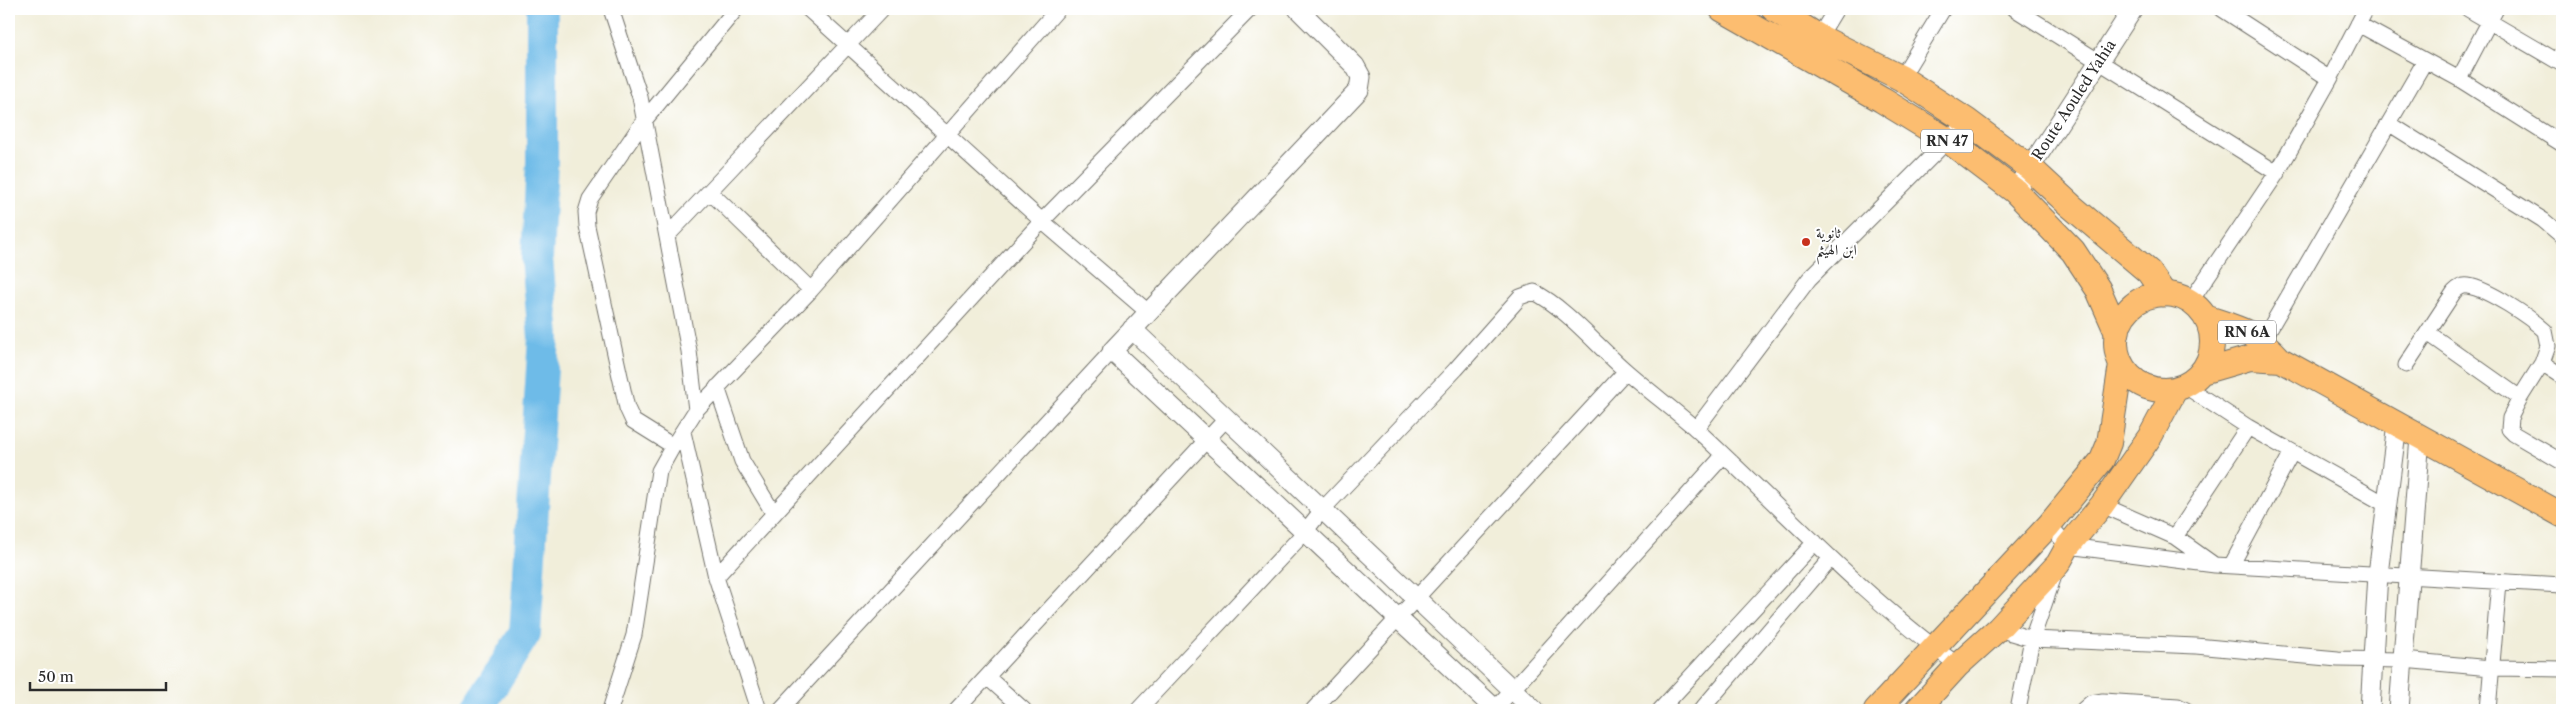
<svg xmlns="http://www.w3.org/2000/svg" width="2571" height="719" viewBox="0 0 2571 719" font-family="'Libre Caslon Text',Amiri,serif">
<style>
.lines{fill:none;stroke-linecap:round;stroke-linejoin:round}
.river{stroke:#6ebbe8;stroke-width:32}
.minor-casing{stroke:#706f68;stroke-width:17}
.tertiary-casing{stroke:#706f68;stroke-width:21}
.primary-casing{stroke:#706f68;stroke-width:26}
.trunk-casing{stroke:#706f68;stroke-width:27}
.minor{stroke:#fff;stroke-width:15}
.tertiary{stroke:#fff;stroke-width:19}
.primary{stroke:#fcbd6f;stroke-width:24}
.trunk{stroke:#fcbd6f;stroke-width:25}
.poi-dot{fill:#c8321e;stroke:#fff;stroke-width:2}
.labels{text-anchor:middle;stroke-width:4;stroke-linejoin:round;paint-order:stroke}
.shield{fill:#fff;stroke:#6b6b6b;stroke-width:1}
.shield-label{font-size:14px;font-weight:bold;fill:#2b2b2b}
.street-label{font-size:15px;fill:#2b2b2b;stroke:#fff}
.poi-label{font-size:15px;fill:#2b2b2b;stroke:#fff;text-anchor:start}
</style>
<rect width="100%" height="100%" fill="#fff"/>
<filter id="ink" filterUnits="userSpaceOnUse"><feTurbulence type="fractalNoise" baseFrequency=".02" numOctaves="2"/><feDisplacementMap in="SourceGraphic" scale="10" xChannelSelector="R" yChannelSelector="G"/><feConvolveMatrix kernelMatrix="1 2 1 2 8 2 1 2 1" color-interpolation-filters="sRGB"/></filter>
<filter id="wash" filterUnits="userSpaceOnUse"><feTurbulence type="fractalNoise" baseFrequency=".0096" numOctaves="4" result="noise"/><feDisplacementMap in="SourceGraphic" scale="20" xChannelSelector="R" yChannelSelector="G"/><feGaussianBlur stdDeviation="1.12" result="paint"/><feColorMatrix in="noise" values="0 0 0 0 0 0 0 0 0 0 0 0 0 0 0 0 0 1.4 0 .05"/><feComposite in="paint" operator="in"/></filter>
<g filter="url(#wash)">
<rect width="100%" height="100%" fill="#f1eeda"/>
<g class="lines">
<path class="river" d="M477,710L525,633L544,337L537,258L542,162V9"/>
</g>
</g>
<g filter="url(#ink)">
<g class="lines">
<g class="minor-casing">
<path id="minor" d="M611,9L640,97L689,351L696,410
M808,9L1042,221L1148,312
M2015,9L2277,173
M2222,9L2330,79
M2468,9L2562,64
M2358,24L2459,79L2496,9
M1819,37L1836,9
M1901,78L1943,9
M2459,79L2562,144
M2390,124L2543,220L2562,236
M710,192L811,290
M667,236L882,9
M2190,302L2277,173L2330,79L2366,9
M2428,333L2520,398L2510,418L2509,429L2514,434L2562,462
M2263,340L2425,61
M2406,365L2454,292C2458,288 2462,285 2468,286C2488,289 2530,317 2545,331L2548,346L2542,363L2562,376
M2185,386L2248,427L2387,505
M717,387L742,461L774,514
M2520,398L2542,363
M1696,429L1809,279L1967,121
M683,432L716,577L759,710
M673,446L633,421L627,408L587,226L586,212L590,199L643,122L736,9
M2102,505L2175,537L2213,564
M2049,525L2068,546L2215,565L2562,585
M2175,537L2248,427
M2231,566L2292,452
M716,577L1042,221L1250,9
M1998,629L2032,639L2196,646L2338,659L2403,660L2491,668L2562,669
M987,677L1024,710
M610,710L634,635L659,471L673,446L696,410L811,290L1058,9
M780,710L1112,351
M956,710L1227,418
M1138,710L1304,533L1322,510L1456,369L1520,297L1534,292C1565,307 1599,348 1626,371C1649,391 1673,409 1696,429C1782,508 1862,596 1958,665
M1313,710L1626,371
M1494,710L1723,456
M1660,710L1815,542
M1701,710L1831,558
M2018,710L2032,639L2055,573
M2083,710L2091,703L2103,701L2178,706L2186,710
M2488,710L2499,582"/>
</g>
<g class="tertiary-casing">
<path id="tertiary" d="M1298,9L1355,66L1361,77L1359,90L1112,351L1496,710
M2015,191L2133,9
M1132,329L1534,710
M2370,710L2378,574L2397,424
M2399,710L2420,437"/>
</g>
<g class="primary-casing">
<path id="primary" d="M2116 342a48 48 0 1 1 96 0a48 48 0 1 1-96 0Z
M2205,317C2241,329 2255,331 2281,360L2562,515
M2202,372L2250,358L2281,360
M1876,710L2049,525L2102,460L2109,443L2121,364
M1917,710L1958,665L1998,629L2058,564L2068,546L2102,505L2151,435L2175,390"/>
</g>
<g class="trunk-casing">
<path id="trunk" d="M1722,9L1882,100L1949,141L2015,191L2073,251L2098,289L2117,332
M1774,9L1819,37L1901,78L1967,121L2030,168L2071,206L2149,272L2164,294"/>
</g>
<use href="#minor" class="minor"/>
<use href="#tertiary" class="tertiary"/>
<use href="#primary" class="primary"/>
<use href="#trunk" class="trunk"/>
</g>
</g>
<circle class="poi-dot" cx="1806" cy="242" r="5"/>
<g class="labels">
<g class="shield">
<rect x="1921" y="129.5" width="52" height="23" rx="4"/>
<rect x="2218" y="320.5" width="58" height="23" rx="4"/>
</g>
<g class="shield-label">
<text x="1947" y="146">RN 47</text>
<text x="2247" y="337">RN 6A</text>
</g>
<g class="street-label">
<text transform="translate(2074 100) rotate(-57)" y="5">Route Aouled Yahia</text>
</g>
<g class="poi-label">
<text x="1816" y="238">ثانوية<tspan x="1816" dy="17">ابن الهيثم</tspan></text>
</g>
</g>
<rect width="2571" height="719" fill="none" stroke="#fff" stroke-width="30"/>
<path d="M30 682v8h136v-8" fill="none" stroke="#2b2b2b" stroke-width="2.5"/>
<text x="38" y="682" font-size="15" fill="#2b2b2b" stroke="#ffffff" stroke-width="4" paint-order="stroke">50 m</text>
</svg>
